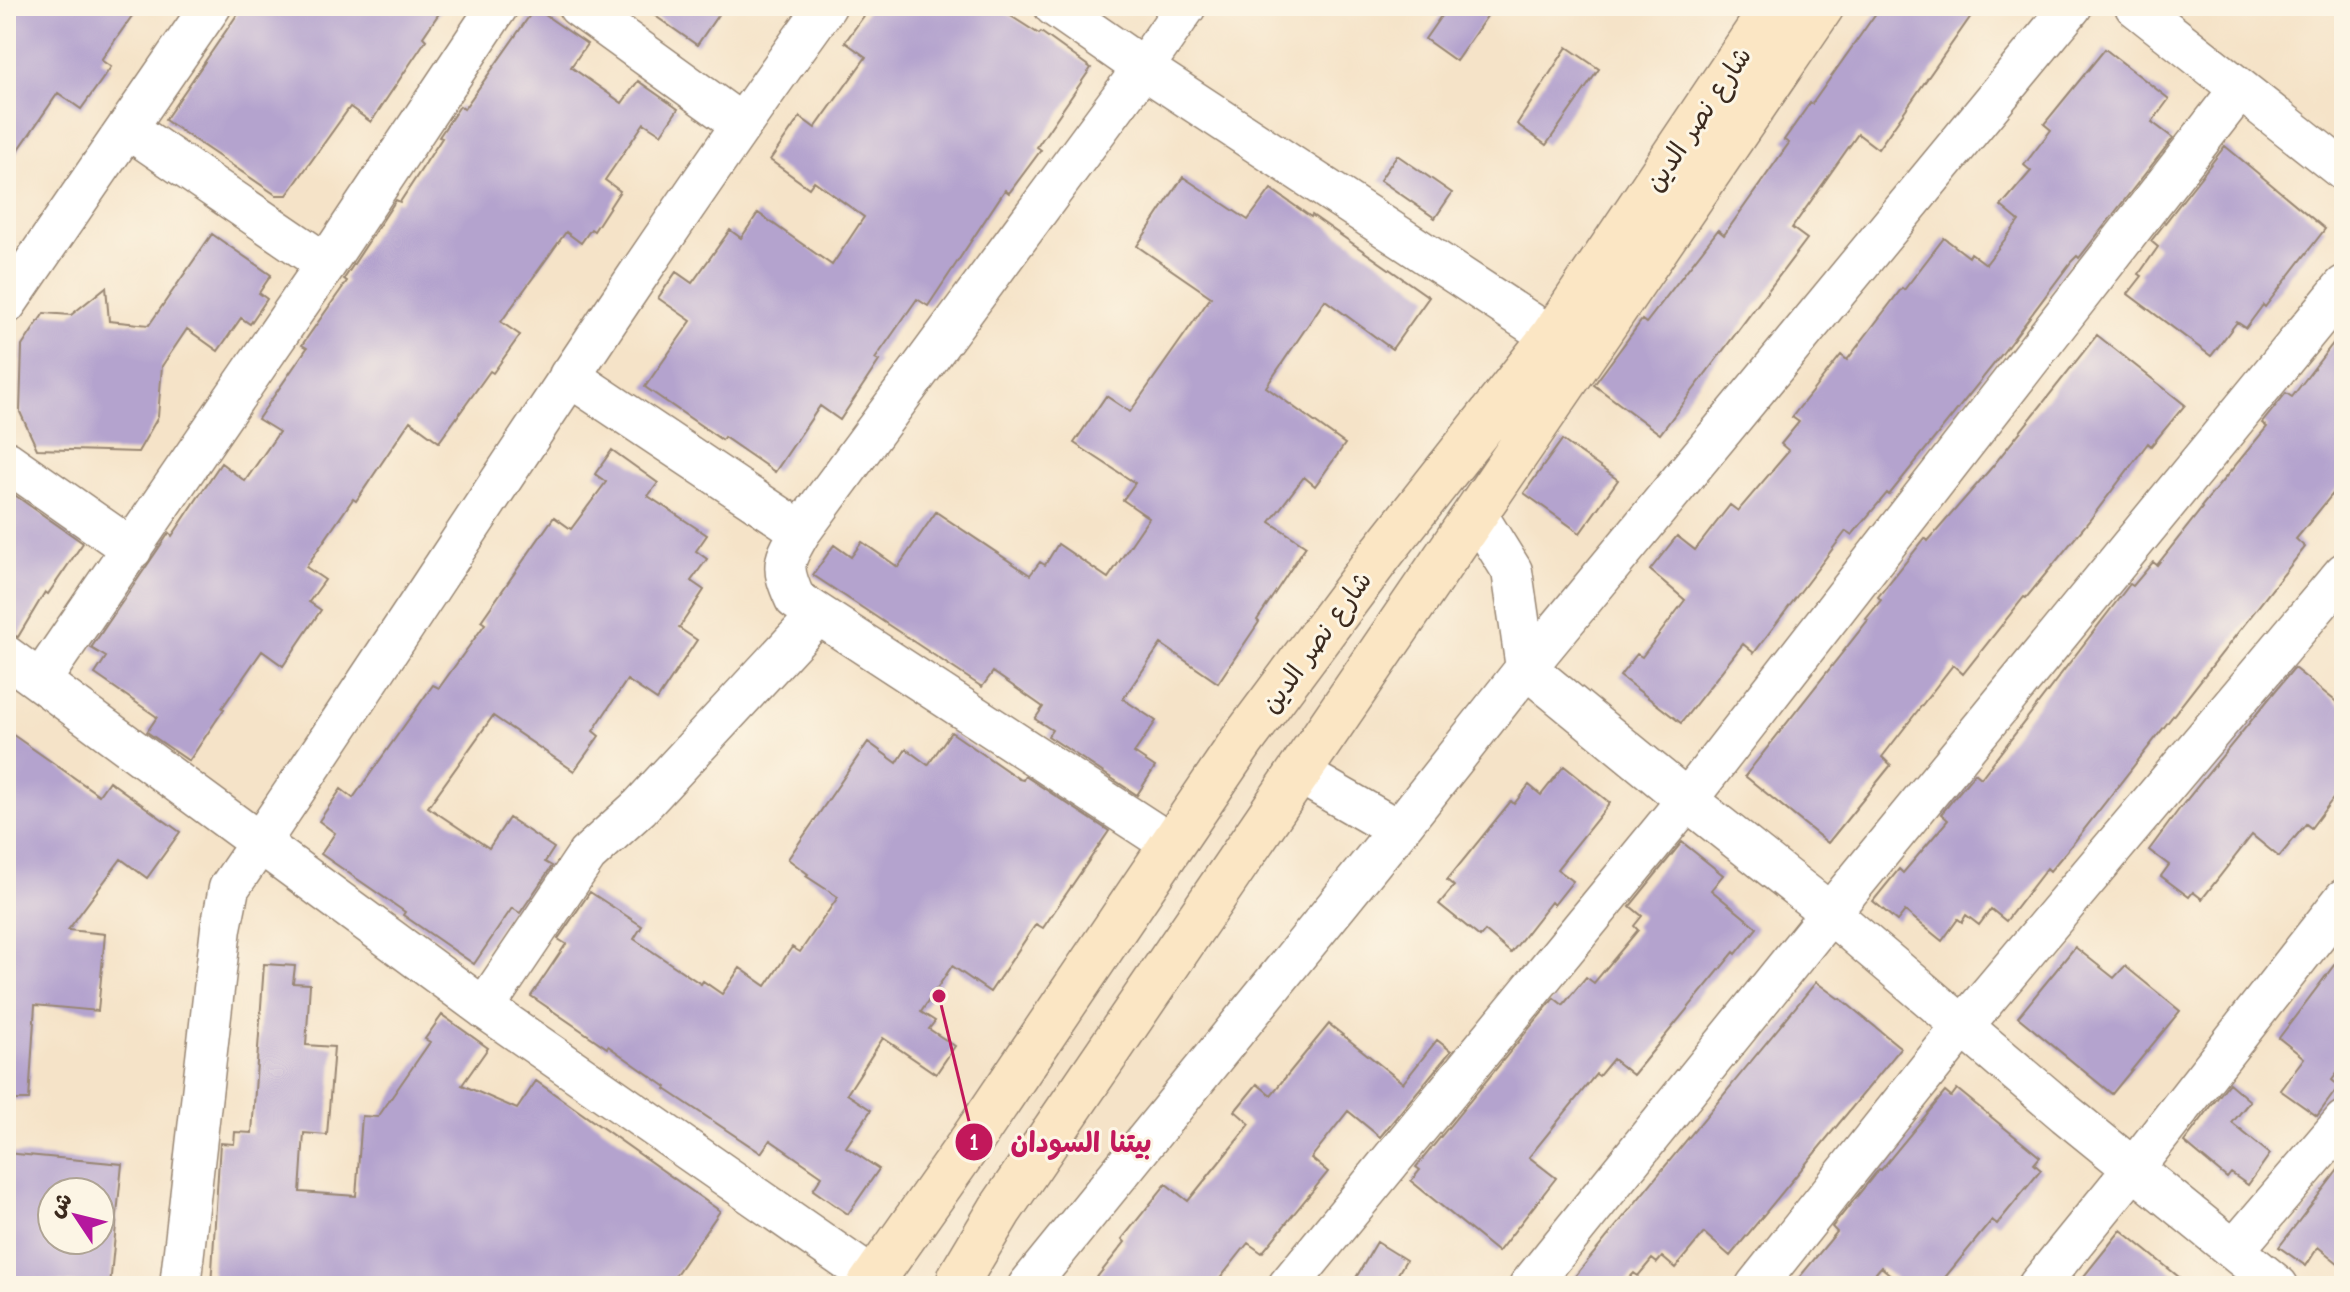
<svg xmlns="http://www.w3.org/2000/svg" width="2350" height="1292" viewBox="0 0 2350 1292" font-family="'Comic Neue','Playpen Sans Arabic',sans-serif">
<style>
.building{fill:#b4a3ce;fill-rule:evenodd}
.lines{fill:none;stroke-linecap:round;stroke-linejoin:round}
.street-casing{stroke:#988673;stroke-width:43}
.secondary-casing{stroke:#988673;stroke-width:47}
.street{stroke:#fff;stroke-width:40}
.secondary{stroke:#fbe6c4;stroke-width:44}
.labels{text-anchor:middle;stroke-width:6;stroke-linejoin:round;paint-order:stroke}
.street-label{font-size:26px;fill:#3b2a1e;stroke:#fcf5e5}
.leader{fill:none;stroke:#c2185b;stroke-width:3}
.callout-dot{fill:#c2185b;stroke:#fcf5e5;stroke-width:3}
.mark-label{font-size:24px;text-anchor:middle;font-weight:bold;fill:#fff}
.callout-label{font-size:28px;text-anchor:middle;font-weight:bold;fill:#c2185b;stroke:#fcf5e5;stroke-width:6;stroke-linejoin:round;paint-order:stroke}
</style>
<rect width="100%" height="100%" fill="#fcf5e5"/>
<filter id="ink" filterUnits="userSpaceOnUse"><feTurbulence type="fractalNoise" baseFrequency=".0125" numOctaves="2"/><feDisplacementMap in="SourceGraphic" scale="16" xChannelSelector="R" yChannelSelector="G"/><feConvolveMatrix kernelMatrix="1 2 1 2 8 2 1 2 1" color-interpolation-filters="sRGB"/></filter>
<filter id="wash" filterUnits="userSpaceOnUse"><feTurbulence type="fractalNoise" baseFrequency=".006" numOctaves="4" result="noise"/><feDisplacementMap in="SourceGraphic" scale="32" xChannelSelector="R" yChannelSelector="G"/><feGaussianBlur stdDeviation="1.8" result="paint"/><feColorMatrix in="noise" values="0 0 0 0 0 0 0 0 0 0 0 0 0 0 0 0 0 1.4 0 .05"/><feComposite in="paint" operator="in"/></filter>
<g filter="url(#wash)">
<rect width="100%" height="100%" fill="#f5e3c8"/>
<g id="blocks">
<path class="building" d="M6,6H139L101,60L111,67L81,109L58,93L6,168Z
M243,6H444L423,37L426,40L371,122L350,107L287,195H276L165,120Z
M641,6H724L697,45Z
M871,6H995L1039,34L1041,32L1091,68L1037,147L1041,150L1009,193L1005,190L928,306L917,299L875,359L879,361L840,420L820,406L775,472L724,437L722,440L645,387L691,321L658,298L676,272L692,283L730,230L741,238L758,213L832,265L864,217L814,181L809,188L770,160L800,117L815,128L866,57L845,42Z
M1448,6H1494L1456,61L1425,39Z
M1881,6H1978L1878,149L1858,134L1792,228L1807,239L1660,434L1594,385L1642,320L1646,323L1718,230L1724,235L1789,143L1784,140L1810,103L1812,104Z
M535,8L587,44L571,67L622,103L638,81L678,109L661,134L644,123L605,180L620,191L594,231L591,229L581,243L566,232L501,322L520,335L493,373L490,371L439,442L410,421L356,501L353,499L306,567L325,580L309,602L321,610L283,666L262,651L222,708L224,709L189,761L147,732L157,717L95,674L106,657L91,648L169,533L172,536L221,463L245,481L279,432L258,419L307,348L302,345L347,281L344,279L396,200L400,202L442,138L439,137L460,106L464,109Z
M1567,47L1599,69L1546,145L1517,124Z
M2105,49L2169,99L2152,122L2173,138L2079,258L2077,256L2071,262L2002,354L1889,495L1887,493L1852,535L1846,531L1754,653L1743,644L1681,723L1620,676L1637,654L1642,657L1685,600L1650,570L1677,536L1695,550L1730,505L1738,511L1789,451L1781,444L1799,422L1792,417L1841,355L1847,360L1902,288L1904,290L1944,238L1969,257L1971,253L1986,264L2019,221L2001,206L2031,171L2024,165L2051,130L2044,124Z
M2225,146L2325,229L2265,307L2263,305L2246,328L2237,322L2211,356L2128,294L2142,276L2139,274L2158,247L2151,241Z
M1397,155L1452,193L1435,218L1380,180Z
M1183,177L1248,220L1271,189L1311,217L1312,215L1429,297L1392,349L1325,300L1266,387L1345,444L1315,486L1304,477L1270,522L1306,546L1257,620L1259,622L1218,683L1161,644L1123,699L1156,721L1134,753L1155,767L1137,795L1048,736L1052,730L1035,719L1043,707L993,672L982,687L813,575L834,545L851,557L862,542L898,567L936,512L1030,575L1040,562L1045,565L1058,544L1108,578L1149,518L1123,500L1135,483L1074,443L1106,396L1130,412L1211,297L1137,246Z
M212,234L271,275L259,293L267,299L250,324L241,318L218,351L187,329L162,366L158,417L138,452L37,449L20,412L22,346L44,313L71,315L106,287L109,321L149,325Z
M2344,329V480L2296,539L2305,547L2075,841L2050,871L2047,868L2006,921L1991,909L1979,925L1966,915L1962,922L1958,919L1942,941L1905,911L1897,921L1873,901L1899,869L1903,873L1948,820L1941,814L1975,773L1981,778L2130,584L2133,586L2153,562L2157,565L2202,508L2201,507L2267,427L2262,423L2286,393L2292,397Z
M2097,335L2185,405L2151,446L2148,443L2089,521L2026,598L2024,597L1963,674L1953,665L1882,757L1891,765L1828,843L1745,776L1868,620L1866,619L1881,600L1878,597L1925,538L1928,541L1992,467Z
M1562,440L1618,480L1580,533L1524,493Z
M612,450L658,483L648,496L707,535L696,551L707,559L691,581L704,590L679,628L697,640L657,700L627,680L593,731L599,736L574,771L493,716L428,807L489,848L509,818L554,848L545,862L552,866L520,913L512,908L474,964L403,915L405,912L321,854L335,833L319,821L341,789L353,798L433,685L439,688L485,624L481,621L554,517L571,529L606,482L595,474Z
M6,489L83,543L48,594L45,592L18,637L6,633Z
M2294,668L2344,708V784L2311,828L2306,824L2279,857L2252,835L2202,899L2193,892L2189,897L2161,876L2169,865L2149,850L2180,808Z
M6,730L99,795L109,781L180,832L147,878L121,859L68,930L105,934L98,1011L35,1005L29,1100H6Z
M951,732L1019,779L1023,780L1025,776L1109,831L1043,928L1036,924L990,992L952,966L921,1012L935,1021L929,1029L955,1046L936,1074L883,1038L847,1094L871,1110L846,1147L879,1169L848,1214L813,1190L822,1176L770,1140L761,1153L665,1089L666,1087L608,1046L607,1048L531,996L566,944L558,939L590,892L642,926L634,939L701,984L703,981L722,994L740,968L766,986L792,947L800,952L838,897L806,876L808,874L788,859L868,742L897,763L906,749L928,765Z
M1564,766L1610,803L1557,869L1573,881L1554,905L1551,902L1511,953L1485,931L1480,937L1439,904L1454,886L1447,880L1511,801L1514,804L1529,785L1541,795Z
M1682,842L1723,875L1711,890L1757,928L1736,954L1734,952L1633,1075L1613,1059L1599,1076L1596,1074L1529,1157L1556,1178L1498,1252L1411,1181L1420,1170L1416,1167L1554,998L1563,1005L1586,977L1594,983L1638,930L1634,926L1642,916L1630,906Z
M2075,947L2114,978L2125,966L2180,1011L2112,1094L2018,1017Z
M2344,952V1064L2332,1080L2339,1086L2317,1116L2280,1090L2304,1058L2279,1038Z
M264,964L295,966L293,983L310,984L306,1045L334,1047L327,1135L304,1133L300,1192L356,1196L362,1116L378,1117L430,1042L425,1039L442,1015L488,1048L462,1085L517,1109L536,1081L720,1211L668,1286H211L220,1143L234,1144L235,1132L252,1133Z
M1816,982L1839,999L1840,998L1901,1048L1730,1256L1704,1233L1675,1268L1662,1257L1657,1263L1652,1259L1638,1276L1634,1273L1622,1286H1567Z
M1329,1024L1403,1083L1437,1040L1451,1051L1380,1137L1348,1111L1311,1158L1328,1172L1262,1253L1248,1243L1214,1286H1090L1125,1242L1122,1239L1166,1184L1188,1201L1250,1124L1235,1111L1257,1084L1271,1095Z
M2229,1083L2250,1101L2232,1123L2270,1154L2248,1185L2231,1173L2227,1178L2184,1142Z
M1957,1089L2040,1157L2034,1164L2041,1170L1997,1224L1992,1220L1938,1286H1904L1881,1267L1865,1286H1792L1837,1232L1832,1227L1879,1169L1881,1170L1945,1092L1951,1097Z
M6,1153L122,1164L110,1286L6,1278ZM52,1192H100V1240H52Z
M2344,1162V1268L2318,1247L2306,1266L2279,1247Z
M2121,1230L2190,1286H2076Z
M1377,1242L1406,1260L1391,1286H1351Z"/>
</g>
</g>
<g filter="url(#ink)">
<use href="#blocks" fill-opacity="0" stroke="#988673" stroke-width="2"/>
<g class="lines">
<g class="street-casing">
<path id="street" d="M578,6L741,124
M1054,6L1143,68L1552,337
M2135,6L2344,171
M127,128L326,264
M6,304L211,6
M569,376L801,531
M6,461L132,549
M1476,513L1512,571L1526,668L1687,800L1830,913L2066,1114L2278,1286
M6,656L484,1008L884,1286
M40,681L326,264L498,6
M1299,773L1398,830
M1172,845L795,599C780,566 783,561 801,531L1143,68L1186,6
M484,1008L587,855L640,807L818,615
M2234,1250L2344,1121
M180,1286L221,928L229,888C429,595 618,293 826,6
M1028,1286L1398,830L1526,668L2072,6
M1288,1286L1687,800L2239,90
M1529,1286L1830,913L2344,286
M1756,1286L1963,1026L2344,573
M2038,1286L2133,1169L2344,899"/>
</g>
<g class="secondary-casing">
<path id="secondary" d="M869,1286L974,1137L1242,741L1381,554L1552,337L1774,6
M958,1286L960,1277L1000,1210L1822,6"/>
</g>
<use href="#street" class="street"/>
<use href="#secondary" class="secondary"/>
</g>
</g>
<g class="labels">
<g class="street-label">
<text transform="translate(1698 119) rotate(-56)" y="9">شارع نصر الدين</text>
<text transform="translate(1316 642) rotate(-54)" y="9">شارع نصر الدين</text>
</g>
</g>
<path class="leader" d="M939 996L974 1142"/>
<g class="callout-dot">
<circle cx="939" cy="996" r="8"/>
<circle cx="974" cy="1142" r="20"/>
</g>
<g class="mark-label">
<text x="974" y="1150">1</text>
</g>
<g class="callout-label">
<text x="1081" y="1152">بيتنا السودان</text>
</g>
<rect width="2350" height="1292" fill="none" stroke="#fcf5e5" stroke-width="32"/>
<g transform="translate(76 1216) rotate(305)"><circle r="38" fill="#fcf5e5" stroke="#afa495" stroke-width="2"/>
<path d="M0-6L14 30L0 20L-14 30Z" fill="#b5179e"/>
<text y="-12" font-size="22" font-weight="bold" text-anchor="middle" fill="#3b2a1e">ش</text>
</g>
</svg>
